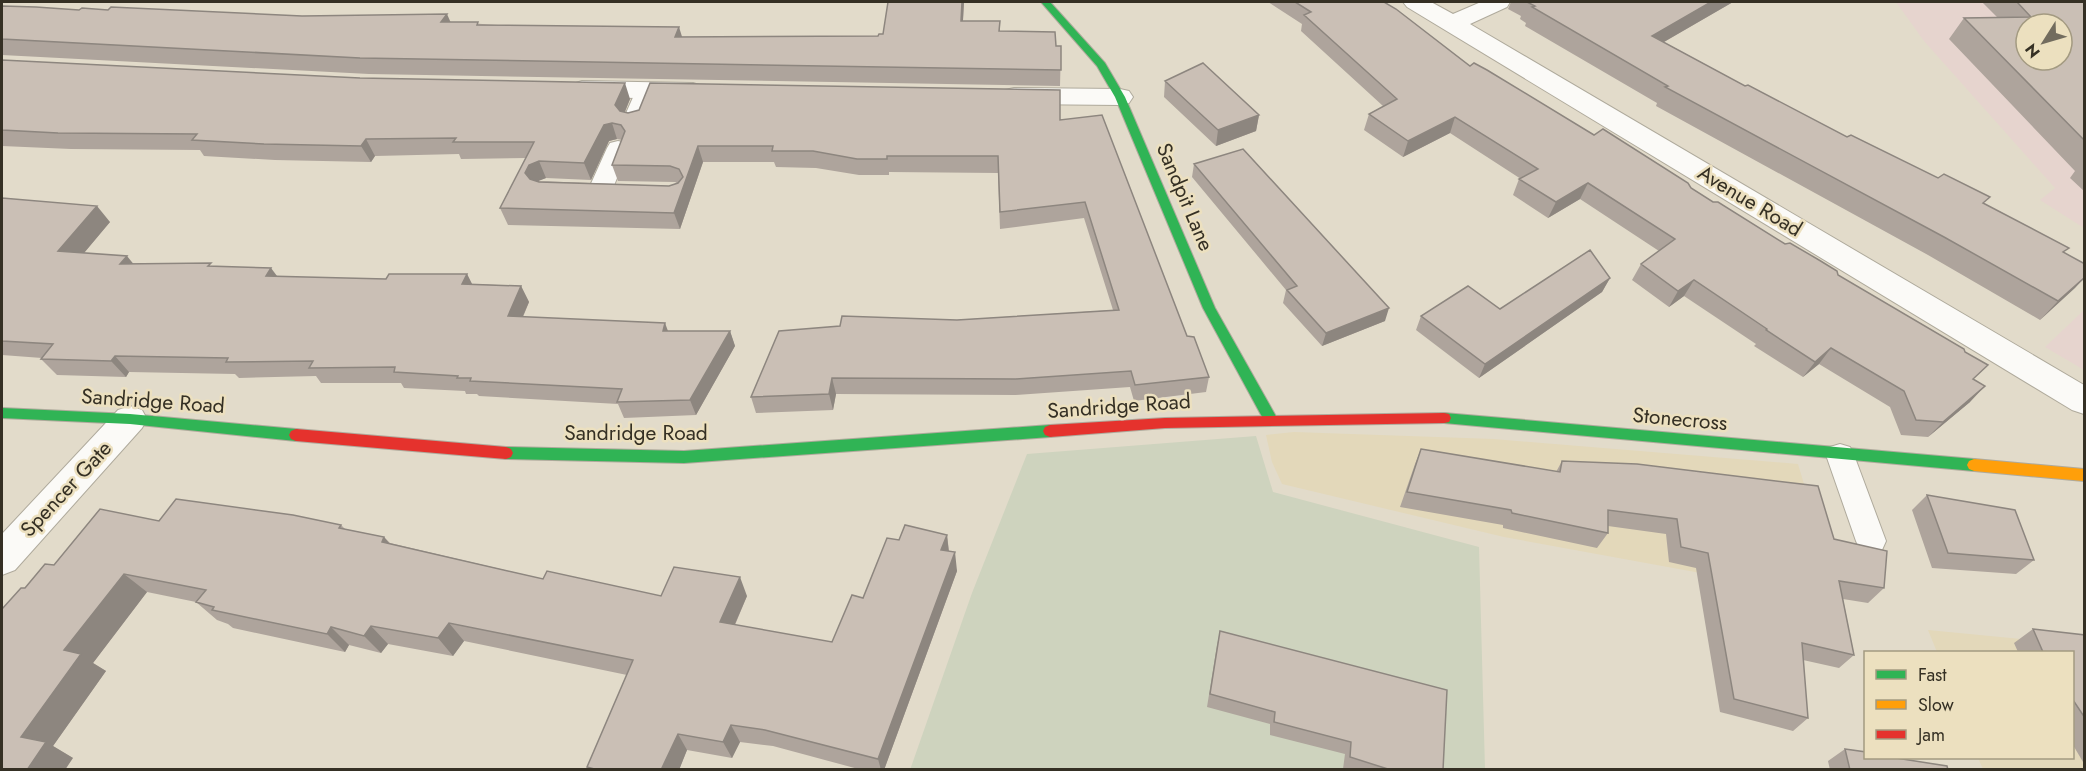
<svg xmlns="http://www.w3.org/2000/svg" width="2086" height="771" viewBox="0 0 2086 771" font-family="Jost,sans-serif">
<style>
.built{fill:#e3d8ba}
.education{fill:#e6d4ce;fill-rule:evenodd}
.green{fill:#ced3be}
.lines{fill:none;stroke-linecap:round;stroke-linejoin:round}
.lane-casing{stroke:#afaa9c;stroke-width:2}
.street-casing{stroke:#afaa9c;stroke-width:2}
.fast-casing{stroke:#afaa9c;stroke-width:2}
.slow-casing{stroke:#afaa9c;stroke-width:2}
.jam-casing{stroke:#afaa9c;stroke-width:2}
.lane{fill:#fbfaf7;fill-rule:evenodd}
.street{fill:#fbfaf7;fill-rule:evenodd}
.fast{fill:#30b455;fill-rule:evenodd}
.slow{fill:#ff9f0a;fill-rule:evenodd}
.jam{fill:#e5322d;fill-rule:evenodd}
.wall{fill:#aea49c;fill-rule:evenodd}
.shaded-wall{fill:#8d867f}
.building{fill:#cabfb5;stroke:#8d867f;stroke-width:1.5;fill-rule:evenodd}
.labels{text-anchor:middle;stroke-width:5;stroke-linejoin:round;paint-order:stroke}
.street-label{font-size:21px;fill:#353024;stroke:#ece0bf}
</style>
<rect width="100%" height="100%" fill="#e2dbca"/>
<path class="built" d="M1294,432L1494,439L1798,464L1838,598L1504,537L1282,484L1272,462L1266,435Z
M1928,630L2084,645V769H1983L1978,758H2072V652H1937Z"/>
<path class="education" d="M1896,2H2084V228L2040,200L2055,188L1924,41ZM2026,24H2062V60H2026Z
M2084,310V370L2045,347Z"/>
<path class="green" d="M1256,436L1273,492L1479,547L1485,769L910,770L972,593L1027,454Z"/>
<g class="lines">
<g class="lane-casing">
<path id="lane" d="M645,84L652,86L656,90L642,125L634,127L626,125L623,120L638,86Z
M618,141L626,143L629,148L613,188L609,193L601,196L593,193L589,188L607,148L610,143Z
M1840,444L1850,447L1854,455L1886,541L1882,550L1871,554L1860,550L1856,541L1826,455L1830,447Z"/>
</g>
<g class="street-casing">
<path id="street" d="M1403,2H1431L1453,14L1481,2H1510L1507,7L1470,24L2084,385V414L2072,410L1407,7Z
M582,81L693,83L702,86L706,91L702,96L693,99L582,97L573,94L569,89L573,84Z
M1014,88L1120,89L1129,91L1133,97L1129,103L1120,105L1014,104L1005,102L1001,96L1005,90Z
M130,406L142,410L147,419L142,428L15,570L2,575V534L118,410Z"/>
</g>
<g class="fast-casing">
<path id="fast" d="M1041,2H1050L1105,63L1125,97L1215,308L1278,420L1276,424H1266L1203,308L1115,97L1097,66Z
M2,408L130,414L296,429L301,431L303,435L301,439L296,441L130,424L2,418Z
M1444,413L1974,459L1979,461L1981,465L1979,469L1974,471L1444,423L1439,422L1437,418L1439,414Z
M1050,425L1055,427L1057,431L1055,435L1050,437L684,463L506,459L501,457L499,453L501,449L506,447L684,451Z"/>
</g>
<g class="slow-casing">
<path id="slow" d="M1974,459L2084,469V481L1974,471L1969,469L1967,465L1969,461Z"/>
</g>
<g class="jam-casing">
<path id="jam" d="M1444,413L1449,414L1451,418L1449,422L1444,423L1165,428L1050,437L1045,435L1043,431L1045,427L1050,425L1165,418Z
M296,429L506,447L511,449L513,453L511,457L506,459L296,441L291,439L289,435L291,431Z"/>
</g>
<use href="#lane" class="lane"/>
<use href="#street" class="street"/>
<use href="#fast" class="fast"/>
<use href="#slow" class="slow"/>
<use href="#jam" class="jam"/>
</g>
<path class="wall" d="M888,2H964L963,21H1000V31L1056,46H1061L1060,86L369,74L2,55V6L79,10L302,16L451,22L682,37L878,36L883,34Z
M1268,2H1384L1470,66L1691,188L1713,202L1838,275L1974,380L1970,402L1928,437L1901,435L1890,407L1819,364L1803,377L1754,346L1756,344L1684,296L1669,307L1632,280L1641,264L1659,251L1580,199L1548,218L1513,195L1519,179H1521L1450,133L1403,157L1364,130L1369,114L1383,106L1301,31L1302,24Z
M1511,2H1733L1664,42L1745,86L1847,137L1985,204L2064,253L2085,264V278L2040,320L1928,255L1656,106L1657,103L1525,26L1526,23L1520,19L1521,16L1508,9Z
M1982,2H2085V192L2070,178L2075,171L1949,39L1964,18L1997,17Z
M2,60L630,99L625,112L628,113L1060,120L1187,336L1209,377L1206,392L1134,401L1130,387L1016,395L836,394L833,410L756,413L751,397L957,320L1113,310L1084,218L1000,229L998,173L889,172V175H859L816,168L776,167L774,162H703L680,229L508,225L500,208L526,158L461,159L459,154L375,156L371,162L275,160L204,156L200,150L71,149L2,146ZM617,139L622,140L612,165L618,181L675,182L677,183L669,186L537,181L546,178L591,180L609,141Z
M1165,81L1259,115L1256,131L1216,146L1164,97Z
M1194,164L1385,321L1322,346L1283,303L1286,290L1192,177Z
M2,198L110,222L84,253L134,264L214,266L278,277L386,279L467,274L472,284L521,286L529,302L523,317L668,331H730L735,346L696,415L624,418L618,404L479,396L477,394H466L465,391L404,388L401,383H321L316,376L239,378L235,374L129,372L126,377L57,375L41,359L42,358L2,355Z
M1610,278L1602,292L1479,378L1416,330L1421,316L1500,309Z
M1421,449L1556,472L1562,461L1834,539L1884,588L1868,603L1843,599L1854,655L1839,668L1803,660L1808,718L1793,731L1720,712L1696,568L1669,562L1666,534L1608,526V533L1597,548L1503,528V525L1400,507L1415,464Z
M1927,495L2034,560L2016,574L1932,568L1912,510Z
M159,521L341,525L345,529L384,537L390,543L543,579L661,596H747L735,625L832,642L863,598L899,540L947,535L949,551L957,571L884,770H862L773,746L740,742L732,758L687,750L679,770H589L587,767L627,675L464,641L453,656L388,644L381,653L349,645L345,652L233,628L228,624L217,620L196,602L147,592L93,663L106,671L53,746L73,758L2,770L25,588L54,565Z
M2033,629L2085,635V762H2083L2073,745V652H2018L2014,643Z
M1220,631L1443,770H1345L1343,769L1345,754L1270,735V724L1207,707L1217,645Z
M1845,749L1948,770H1830L1828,761Z"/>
<path class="shaded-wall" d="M962,2H964L962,36L961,21Z
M1711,2H1733L1643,54L1652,36Z
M447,14L454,30L441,22Z
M679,27L684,43L675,37Z
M625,83L630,99L621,121L615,105Z
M1259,115L1256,131L1216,146L1218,130Z
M1455,117L1450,133L1403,157L1408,141Z
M612,123L617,139L609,141L591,180L584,163L604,125Z
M366,139L375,156L371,162L361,146Z
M698,146L703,162L680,229L674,213Z
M539,161L546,178L536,182L532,189L525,173L529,165Z
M1588,183L1580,199L1548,218L1556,202Z
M97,206L110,222L73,266L58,251Z
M127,256L140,272L120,264Z
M271,268L283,284L266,276Z
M467,274L475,290L462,284Z
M2085,277L2075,288L2040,320L2058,301Z
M1610,278L1602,292L1479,378L1485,364Z
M1694,280L1684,296L1669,307L1678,291Z
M521,286L529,302L516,332L508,316Z
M1389,308L1385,321L1322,346L1326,333Z
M665,323L671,339L663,331Z
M730,331L735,346L696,415L690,400Z
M1831,348L1819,364L1803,377L1815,362Z
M115,356L129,372L126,377L111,361Z
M832,378L836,394L833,410L829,394Z
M1985,386L1970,402L1928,437L1943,422Z
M947,535L949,554L941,550Z
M384,537L400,556L382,542Z
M955,552L957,571L884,770H881L878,759Z
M124,574L147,592L93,663L106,671L53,746L73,758L65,770H27L21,737L64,650Z
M740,577L747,596L728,640L720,622Z
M449,623L464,641L453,656L438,638Z
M371,626L388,644L381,653L364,636Z
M331,627L349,645L345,652L327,634Z
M731,725L740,742L732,758L723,742Z
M678,734L687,750L679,770H661Z"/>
<path class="building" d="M888,2H962L961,21H1000L999,31L1055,32L1056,46H1061V70L360,58L2,39V6L36,7L79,10L82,8L108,10L111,7L302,16L447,14L441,22H478L477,25L679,27L675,37L878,36L879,34H883Z
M1295,2H1384L1396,9L1470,66L1474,63L1487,70L1594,135L1603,129L1688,183L1691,188L1713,202H1718L1785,244L1790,243L1819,260L1837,271L1838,275L1964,349L1965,352L1988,365L1973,379L1985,386L1943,422L1916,420L1904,391L1831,348L1815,362L1766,330L1767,329L1694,280L1678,291L1641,264L1675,239L1588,183L1556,202L1519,179L1538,169L1455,117L1408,141L1369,114L1397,99L1304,15L1311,12Z
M1527,2H1711L1652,36L1745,86L1748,85L1847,137L1851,135L1938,178L1944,174L1990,197L1983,203L2069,248L2063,252L2085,264V277L2058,301L1944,237L1665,87L1668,86L1532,7L1535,6Z
M2017,2H2085V141L1964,18L2031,17ZM2026,24H2062V60H2026Z
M2,60L360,78L625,83L615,105L620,111L628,113L639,110L650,83L1060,90V120L1102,115L1187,336L1194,337L1209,377L1135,385L1131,371L1016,379L832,378L829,394L751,397L779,331L840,326L842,316L957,320L1119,310L1085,202L1000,212L998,156H887V159H857L813,151H772L773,146H698L674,213L500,208L534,142H453L456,138L366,139L361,146L264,144L192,140L197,134L58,133L2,130ZM612,123L621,125L625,131L612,165L670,166L679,169L683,177L678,183L669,186L539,182L530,179L525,173L529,165L539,161L584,163L604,125Z
M1203,63L1259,115L1218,130L1165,81Z
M1243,149L1389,308L1326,333L1287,290L1297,286L1194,164Z
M2,198L97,206L58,251L127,256L120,264L211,263L208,266L271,268L266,276L386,279L389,274H467L462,284L521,286L508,316L665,323L663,331H730L690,400L617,402L622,389L470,381L471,378H457L458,376L394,372L395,367L309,368L313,361L226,362L228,358L115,356L111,361L41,359L53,344L2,341Z
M1590,250L1610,278L1485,364L1421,316L1468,286L1500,309Z
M1421,449L1560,472L1562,461L1637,464L1818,486L1834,539L1887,551L1884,588L1839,581L1854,655L1802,643L1808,718L1734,699L1708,553L1681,547L1677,519L1608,510V533L1512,513L1511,510L1407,492Z
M1927,495L2015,510L2034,560L1948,553Z
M176,499L293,515L341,525L339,528L384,537L382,542L543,579L547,571L661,596L674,567L740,577L720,622L832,642L852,595L863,598L887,538L899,540L905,525L947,535L941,550L955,552L878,759L765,730L731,725L723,742L678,734L661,770H598L587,767L633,660L449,623L438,638L371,626L364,636L331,627L327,634L212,610L214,607L196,602L206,590L124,574L64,650L81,654L21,737L46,742L27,770H2V609L21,588H25L45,564L54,565L100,509L159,521Z
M2033,629L2085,635V718L2073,700V652H2043Z
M1220,631L1447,690L1443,770H1391L1350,757L1351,742L1274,722L1275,712L1210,694Z
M1845,749L1866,752V758H1896L1947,766L1948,770H1850Z"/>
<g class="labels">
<g class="street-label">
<text transform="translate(1185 197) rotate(67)" y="7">Sandpit Lane</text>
<text transform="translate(1750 201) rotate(31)" y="7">Avenue Road</text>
<text transform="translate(153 401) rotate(4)" y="7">Sandridge Road</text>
<text transform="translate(1119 406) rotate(-4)" y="7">Sandridge Road</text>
<text transform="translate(1680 419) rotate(5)" y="7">Stonecross</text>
<text x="636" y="440">Sandridge Road</text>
<text transform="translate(66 489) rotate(-47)" y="7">Spencer Gate</text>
</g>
</g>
<rect width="2086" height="771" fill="none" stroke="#353024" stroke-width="6"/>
<rect x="1864" y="651" width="210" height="108" fill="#ece0bf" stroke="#a39a81" stroke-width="1.5"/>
<rect x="1876" y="670" width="30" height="9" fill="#30b455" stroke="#a39a81" stroke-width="1.5"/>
<text x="1918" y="681" font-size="18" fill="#353024">Fast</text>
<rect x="1876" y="700" width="30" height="9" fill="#ff9f0a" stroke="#a39a81" stroke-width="1.5"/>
<text x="1918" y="711" font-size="18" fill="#353024">Slow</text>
<rect x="1876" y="730" width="30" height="9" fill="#e5322d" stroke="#a39a81" stroke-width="1.5"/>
<text x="1918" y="741" font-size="18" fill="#353024">Jam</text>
<g transform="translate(2044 42) rotate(233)"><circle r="28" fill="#ece0bf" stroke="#a39a81" stroke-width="1.5"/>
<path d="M0-4.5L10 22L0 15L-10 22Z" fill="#726c5e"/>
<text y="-9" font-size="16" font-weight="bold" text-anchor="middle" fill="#353024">N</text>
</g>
</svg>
